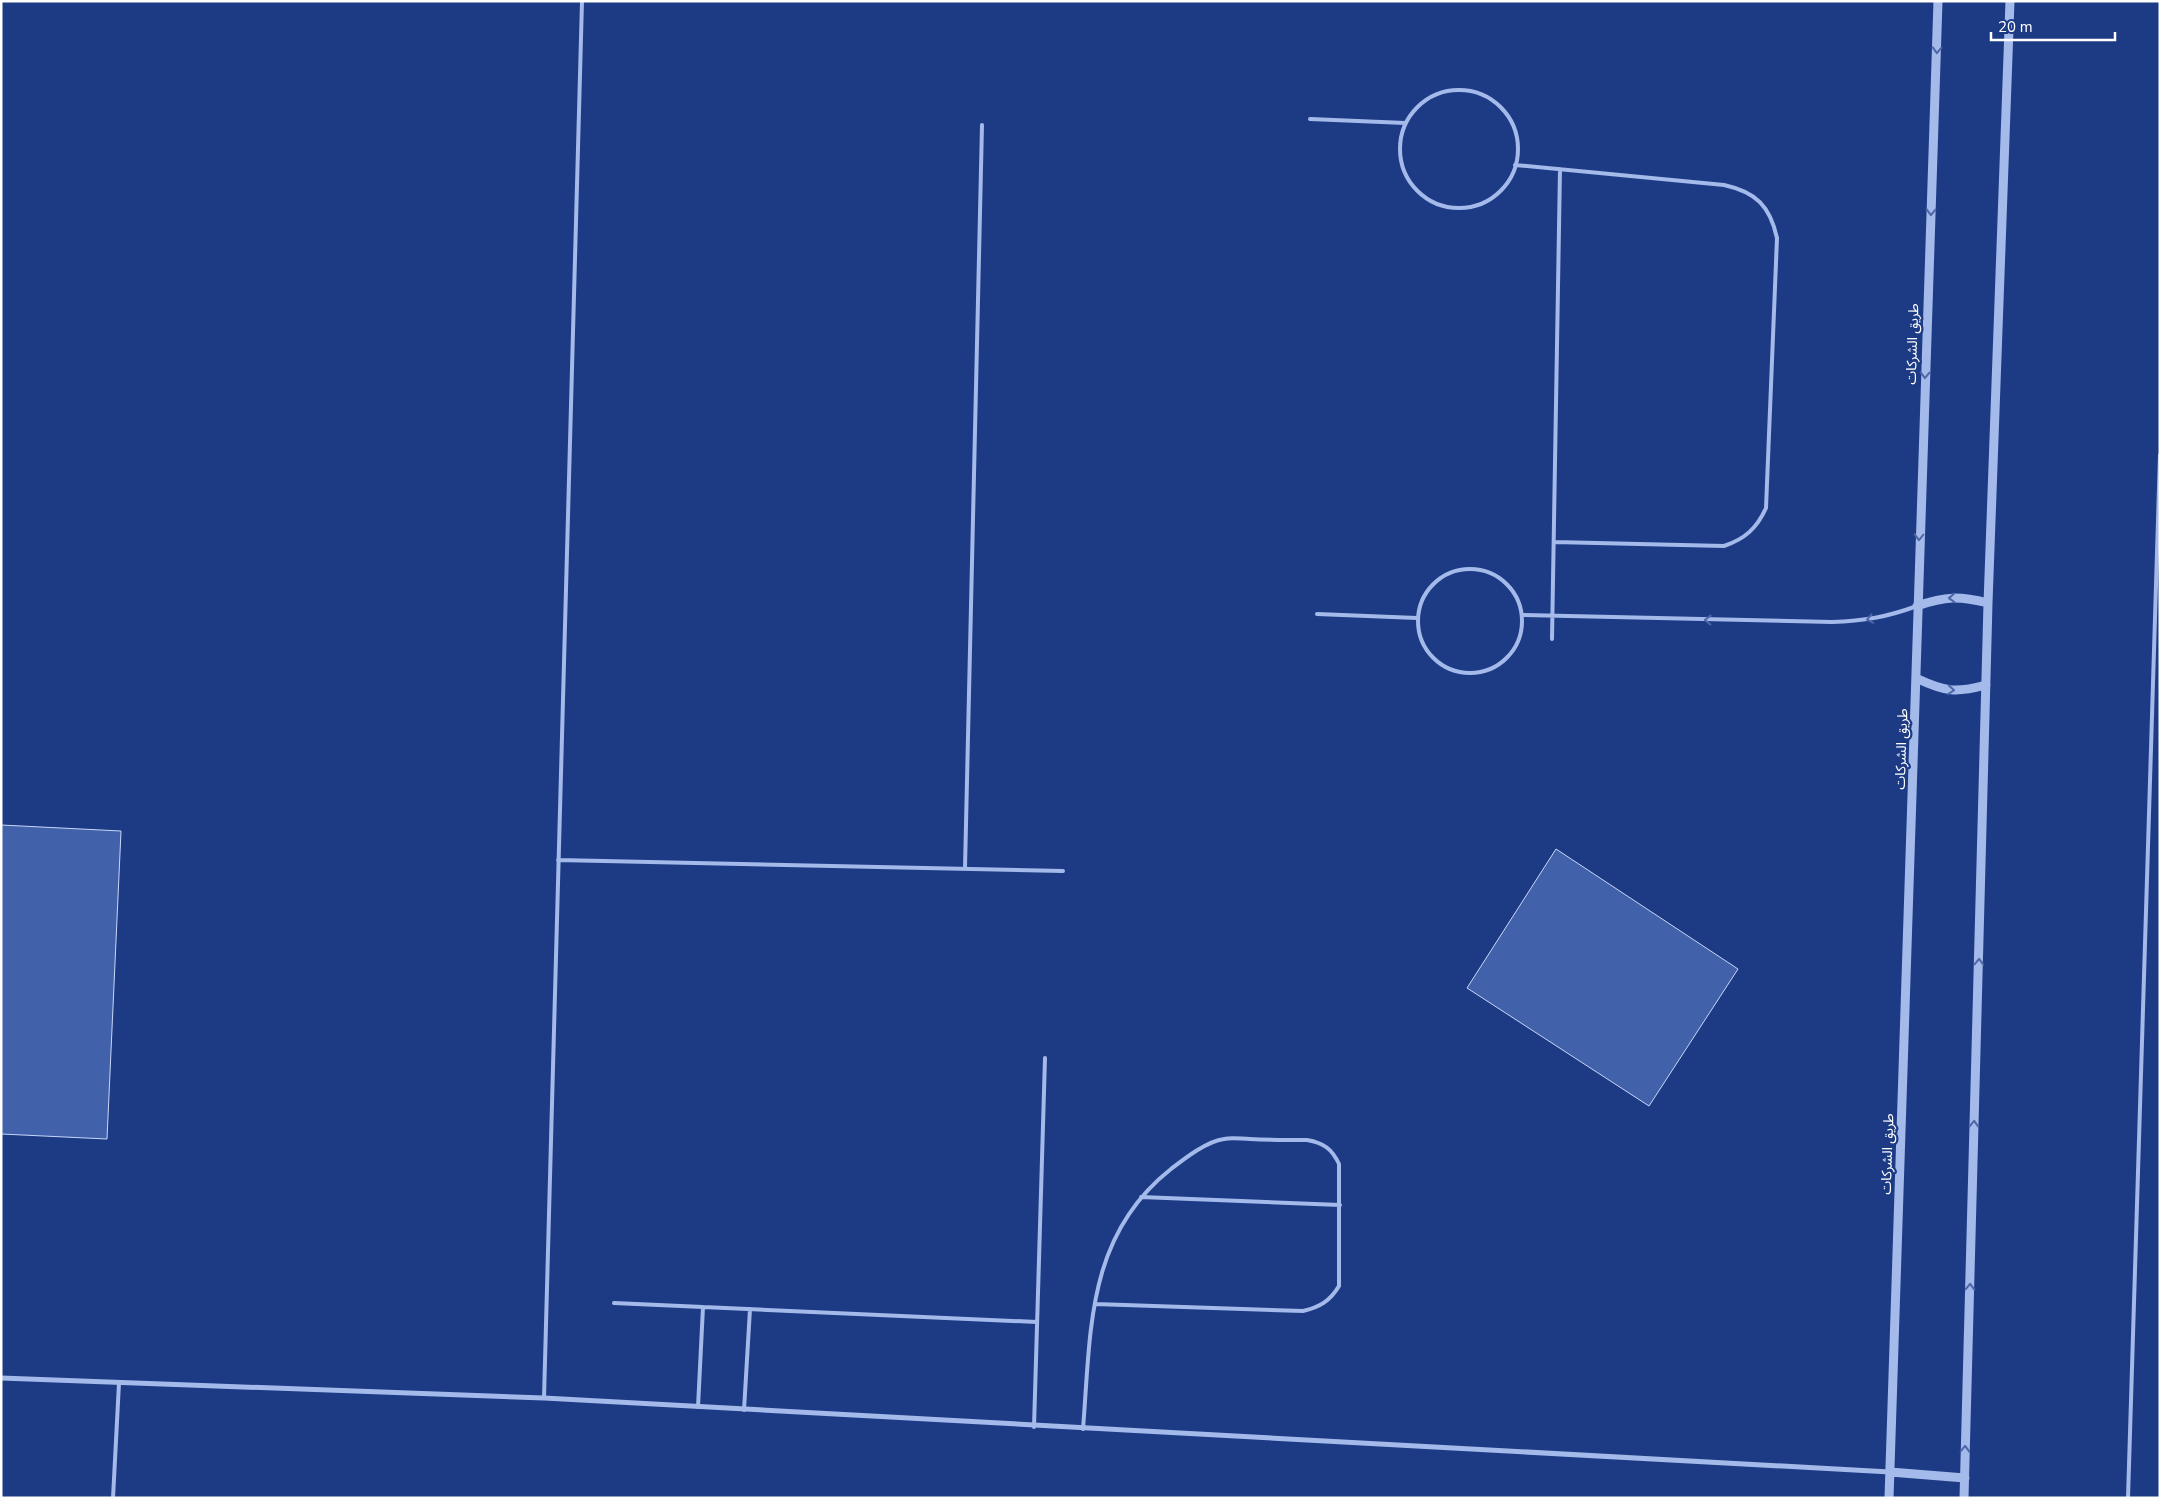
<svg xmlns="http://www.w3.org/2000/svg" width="2161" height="1499" viewBox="0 0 2161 1499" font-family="'Nunito Sans','Noto Sans Arabic',sans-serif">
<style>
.building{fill:#4162ab;stroke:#c9d7f8}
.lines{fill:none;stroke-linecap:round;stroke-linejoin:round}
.service{stroke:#a4baea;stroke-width:4}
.minor{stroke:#a4baea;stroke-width:5}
.tertiary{stroke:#a4baea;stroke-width:9}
.oneway{stroke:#4c67a8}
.labels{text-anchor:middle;stroke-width:4.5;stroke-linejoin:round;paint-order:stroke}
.street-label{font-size:14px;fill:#fff;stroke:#1d3b84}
</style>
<rect width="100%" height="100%" fill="#1d3b84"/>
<path class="building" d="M1,825L121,831L107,1139L1,1134Z
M1556,849L1738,969L1649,1106L1467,988Z"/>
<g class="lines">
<path class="service" d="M1400 149a59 59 0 1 1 118 0a59 59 0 1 1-118 0Z
M1310,119L1405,123
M1515,165L1724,185C1756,192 1770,206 1777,238L1766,508C1757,528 1745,539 1724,546L1554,542
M1418 621a52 52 0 1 1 104 0a52 52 0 1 1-104 0Z
M1317,614L1417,618
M1522,615L1832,622C1864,621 1887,617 1917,606
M1552,639L1560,169
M558,860L1063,871
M965,868L982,125
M1141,1197L1340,1205
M614,1303L1037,1322
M544,1398L582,1
M698,1407L703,1307
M744,1410L750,1309
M1034,1427L1045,1058
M1083,1429C1091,1331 1086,1236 1171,1169C1184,1159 1207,1141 1224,1139C1232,1137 1242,1139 1250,1139C1269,1140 1288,1140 1307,1140C1324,1143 1332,1149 1339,1164V1286C1330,1301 1320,1307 1303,1311L1095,1304
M113,1498L119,1383
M2128,1498L2160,455"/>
<path class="minor" d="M1,1378L544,1398L1890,1472"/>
<path class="tertiary" d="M1917,606C1946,596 1959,596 1988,603
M1918,679C1946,692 1956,693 1986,685
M1890,1472L1965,1478
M1889,1498L1938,1
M1964,1498L1988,603L2010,1"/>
</g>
<defs><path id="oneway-chevron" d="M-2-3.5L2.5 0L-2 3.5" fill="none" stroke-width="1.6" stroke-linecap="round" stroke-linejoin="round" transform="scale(1.25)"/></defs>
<g class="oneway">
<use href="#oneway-chevron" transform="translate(1937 50) rotate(92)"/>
<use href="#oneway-chevron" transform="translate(1931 212) rotate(92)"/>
<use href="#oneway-chevron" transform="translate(1925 375) rotate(92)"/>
<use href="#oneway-chevron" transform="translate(1919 537) rotate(92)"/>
<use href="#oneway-chevron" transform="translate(1952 598) rotate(178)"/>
<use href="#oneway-chevron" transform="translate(1870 619) rotate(169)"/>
<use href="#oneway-chevron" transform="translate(1708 620) rotate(-179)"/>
<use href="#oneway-chevron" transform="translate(1951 690) rotate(4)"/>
<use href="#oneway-chevron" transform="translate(1979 962) rotate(-88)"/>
<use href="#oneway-chevron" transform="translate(1974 1124) rotate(-88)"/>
<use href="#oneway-chevron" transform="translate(1970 1287) rotate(-88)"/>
<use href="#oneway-chevron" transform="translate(1965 1449) rotate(-88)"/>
</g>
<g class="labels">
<g class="street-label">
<text transform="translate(1912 344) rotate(-88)" y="5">طريق الشركات</text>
<text transform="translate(1901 749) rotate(-88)" y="5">طريق الشركات</text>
<text transform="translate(1887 1154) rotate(-88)" y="5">طريق الشركات</text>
</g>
</g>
<rect width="2161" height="1499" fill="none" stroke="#ffffff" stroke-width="5"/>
<path d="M1991 32v8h124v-8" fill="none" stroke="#ffffff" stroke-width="2.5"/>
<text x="1998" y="32" font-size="15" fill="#ffffff" stroke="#1d3b84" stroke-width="4" paint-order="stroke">20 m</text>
</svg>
